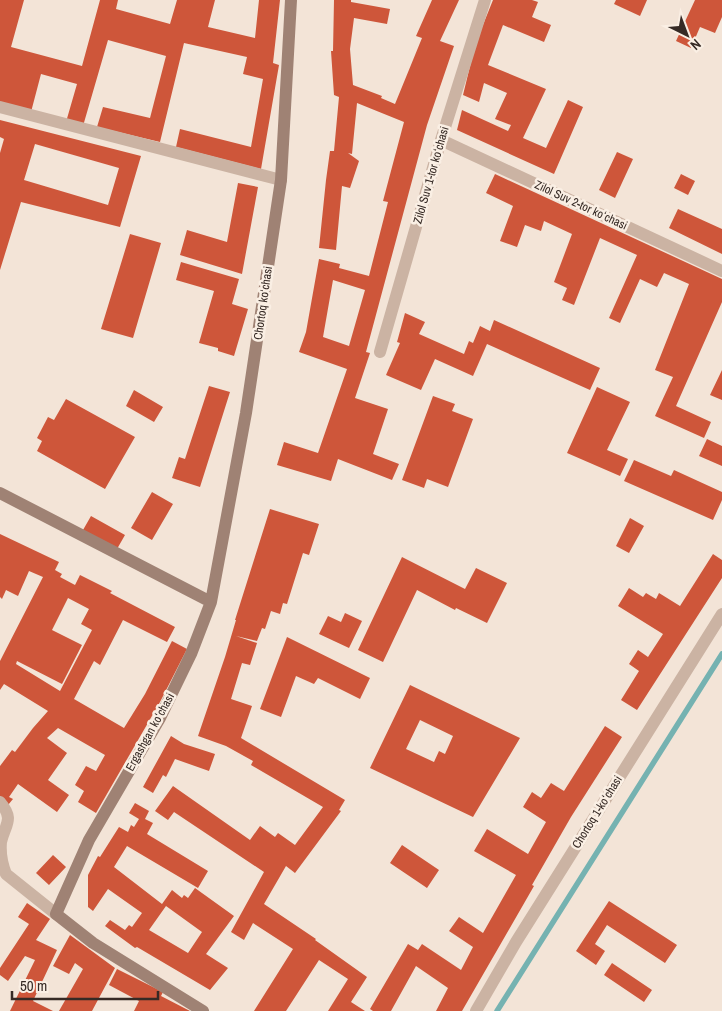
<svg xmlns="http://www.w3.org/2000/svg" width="722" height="1011" viewBox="0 0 722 1011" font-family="'Archivo Narrow',sans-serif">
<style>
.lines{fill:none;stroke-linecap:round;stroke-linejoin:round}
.stream{stroke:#75b2b1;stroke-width:5.5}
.building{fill:#ce563a;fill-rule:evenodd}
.street{stroke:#cbb3a3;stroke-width:12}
.secondary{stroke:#9f8274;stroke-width:12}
.labels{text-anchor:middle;stroke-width:5;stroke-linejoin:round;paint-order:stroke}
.street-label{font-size:12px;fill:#362a25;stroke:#faefe4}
</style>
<rect width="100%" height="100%" fill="#f3e4d7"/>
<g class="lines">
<path class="stream" d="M497,1011L722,654"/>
</g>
<path class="building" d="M0,0H24L11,47L82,66L100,0H118L116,9L170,24L177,0H215L208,27L255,38L259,0H280L273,63L279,65L261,169L176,147L180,129L251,147L263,79L243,74L247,57L184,43L160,142L97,127L103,107L150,118L166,56L108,40L83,126L66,122L77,84L41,74L31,112L0,104Z
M334,0H351V2L390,9L387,24L354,18L350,49L353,85L382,96L381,98L395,104L422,38L416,36L432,0H459L440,41L454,46L427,125L366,352L370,353L355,398L388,409L373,454L399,464L392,480L338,459L331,481L277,465L284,442L318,453L347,369L299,352L306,332L319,259L340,264L339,268L369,276L388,202L383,201L404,122L357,103L352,154L348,153L359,161L350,188L342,186L336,250L319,248L326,180L330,151H334L339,97L334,95L331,51H333ZM333,280L365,290L349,346L323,337Z
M493,0H532L538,2L532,17L551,25L544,42L503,25L488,65L546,89L523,138L546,148L568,100L583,107L554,174L457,130L462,110L508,131L511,125L495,119L507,93L484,83L479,102L463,95L472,58L470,57Z
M616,0H647L640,16L614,4Z
M695,0H722V17L715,33L700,27L691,48L676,41Z
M0,120L141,156L120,227L21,202L0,270V153L4,139L0,137ZM35,144L119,168L108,205L24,180Z
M617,152L633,159L615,198L599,190Z
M495,174L722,279V302L676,406L711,422L704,438L655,416L673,377L655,370L689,284L664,273L657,287L640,279L620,323L609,318L637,255L600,238L574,305L562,300L567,288L554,282L572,234L544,221L541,231L525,225L517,247L500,241L513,206L486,193Z
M681,174L695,181L688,195L674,188Z
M238,183L258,187L242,274L180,255L187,230L227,242Z
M678,209L722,229V254L669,228Z
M130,234L161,243L133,338L101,329Z
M181,262L239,279L232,304L248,309L234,356L218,351V348L199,343L214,291L176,280Z
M405,313L425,322L419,334L464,354L469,341L473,343L480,326L490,331L494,320L600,368L590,390L487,344L473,376L435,359L421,390L386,375L400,343L397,342Z
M722,370V400L710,395Z
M209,386L230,392L200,487L172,478L179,457L185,459Z
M597,387L630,402L607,450L628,459L620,476L567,453Z
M134,390L163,407L154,422L126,406Z
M433,396L455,404L452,411L473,419L448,487L427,479L424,488L402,480Z
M66,399L135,437L105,489L37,451L42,441L37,438L48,417L54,420Z
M707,439L722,446V466L699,456Z
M634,460L671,476L674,470L722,492V500L713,520L624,481Z
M152,492L173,504L152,540L131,528Z
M270,509L319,524L309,555L303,553L287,604L283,603L280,614L271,611L265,629L262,628L257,641L236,636L257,643L250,665L242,663L231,699L252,706L241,738L345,800L339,810L341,811L295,873L286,866L264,904L316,939L315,940L367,977L351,1002L365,1011H328L348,979L319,960L286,1011H254L293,949L253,923L244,940L231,932L264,872L174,812L168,820L155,811L173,786L250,840L260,826L275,837L278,833L295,845L323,807L251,765L253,761L226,746L198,736L225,657L236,620H235Z
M91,516L125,535L117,549L83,530Z
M630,518L644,526L629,553L616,546Z
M0,534L59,562L55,570L62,574L60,577L75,585L80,575L112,591L110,593L175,627L167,642L123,620L100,665L94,661L74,699L124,728L145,694L172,641L187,649L160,702L96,813L78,802L84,791L75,785L86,766L96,771L105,755L58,728L47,738L67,753L48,780L69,795L57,812L18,784L9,797L13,799L8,805L0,800V766L12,750L15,752L33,728L48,711L4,684L0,690V661L43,577L29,571L18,596L6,590L2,599L0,597ZM68,598L89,609L81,624L92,630L60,691L16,664L17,661L62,684L82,645L52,630Z
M713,554L722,560V578L637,710L621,700L639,671L629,664L638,650L648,657L663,634L618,606L629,588L643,597L646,593L656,599L659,593L680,606Z
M402,557L465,589L476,568L507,583L487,623L456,608L455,610L417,590L383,662L358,650Z
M345,613L362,621L349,648L319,634L328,616L341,622Z
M287,637L370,678L360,699L318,678L314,684L296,676L281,717L260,709Z
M410,685L520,738L473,817L370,768ZM420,720L453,736L445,754L439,751L434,762L406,749Z
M605,726L622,737L571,817L532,885L534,886L462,1011H436L448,988L416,966L391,1011H373L370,1009L408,944L418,950L422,944L461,970L473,947L449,931L459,917L483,933L516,875L474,851L487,829L528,854L546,822L523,807L532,792L541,798L551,783L564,791Z
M171,736L184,744L215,754L209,771L175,759L166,777L163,775L153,793L143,787Z
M135,803L149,811L145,819L153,823L147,834L208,871L198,888L127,846L114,867L162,904L172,890L182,898L184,895L188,898L195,888L234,916L206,954L228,968L210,990L137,947L135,948L105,926L110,920L125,930L129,925L132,927L142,913L108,889L93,911L88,907V875L98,856L100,857L119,827L128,832L131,825L134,827L139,819L129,813ZM166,906L202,932L188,953L149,930Z
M402,845L439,870L427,888L390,863Z
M53,855L66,867L49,885L36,873Z
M609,901L677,945L665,963L607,925L595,944L605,951L596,965L576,951Z
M27,903L50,919L36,940L57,950L33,1001L53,1011H10L35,960L25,956L8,981L0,975V968L29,924L18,917Z
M70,935L115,968L92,1011H59L83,969L75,963L69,974L53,966Z
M612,963L652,990L644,1002L604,975Z
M117,969L163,992L161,996L190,1011H134L139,1001L109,985Z"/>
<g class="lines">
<path class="street" d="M0,107L281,180
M441,140L722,271
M380,352L441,140L485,0
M0,802C15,820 5,824 1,842C0,853 2,864 6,874L56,914
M476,1011L516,942L722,614"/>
<path class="secondary" d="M0,493L211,602
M203,1011L93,943L56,914L89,840L160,718L191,654L211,602L246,413L281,180L291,0"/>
</g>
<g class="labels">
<g class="street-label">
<text transform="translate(431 175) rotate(-74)" y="4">Zilol Suv 1-tor koʻchasi</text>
<text transform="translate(581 205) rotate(25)" y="4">Zilol Suv 2-tor koʻchasi</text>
<text transform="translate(263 303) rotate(-82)" y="4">Chortoq koʻchasi</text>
<text transform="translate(150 732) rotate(-61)" y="4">Ergashgan koʻchasi</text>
<text transform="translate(597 812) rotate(-58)" y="4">Chortoq 1-koʻchasi</text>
</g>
</g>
<g transform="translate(687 35) rotate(138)" stroke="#faefe4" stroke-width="4" paint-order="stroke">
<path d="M0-4L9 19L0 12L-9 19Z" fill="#362a25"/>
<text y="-8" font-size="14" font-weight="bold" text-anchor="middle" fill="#362a25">N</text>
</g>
<path d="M12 991v8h146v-8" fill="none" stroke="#362a25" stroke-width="2.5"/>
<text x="20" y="991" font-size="15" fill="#362a25" stroke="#faefe4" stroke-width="4" paint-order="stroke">50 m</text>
</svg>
